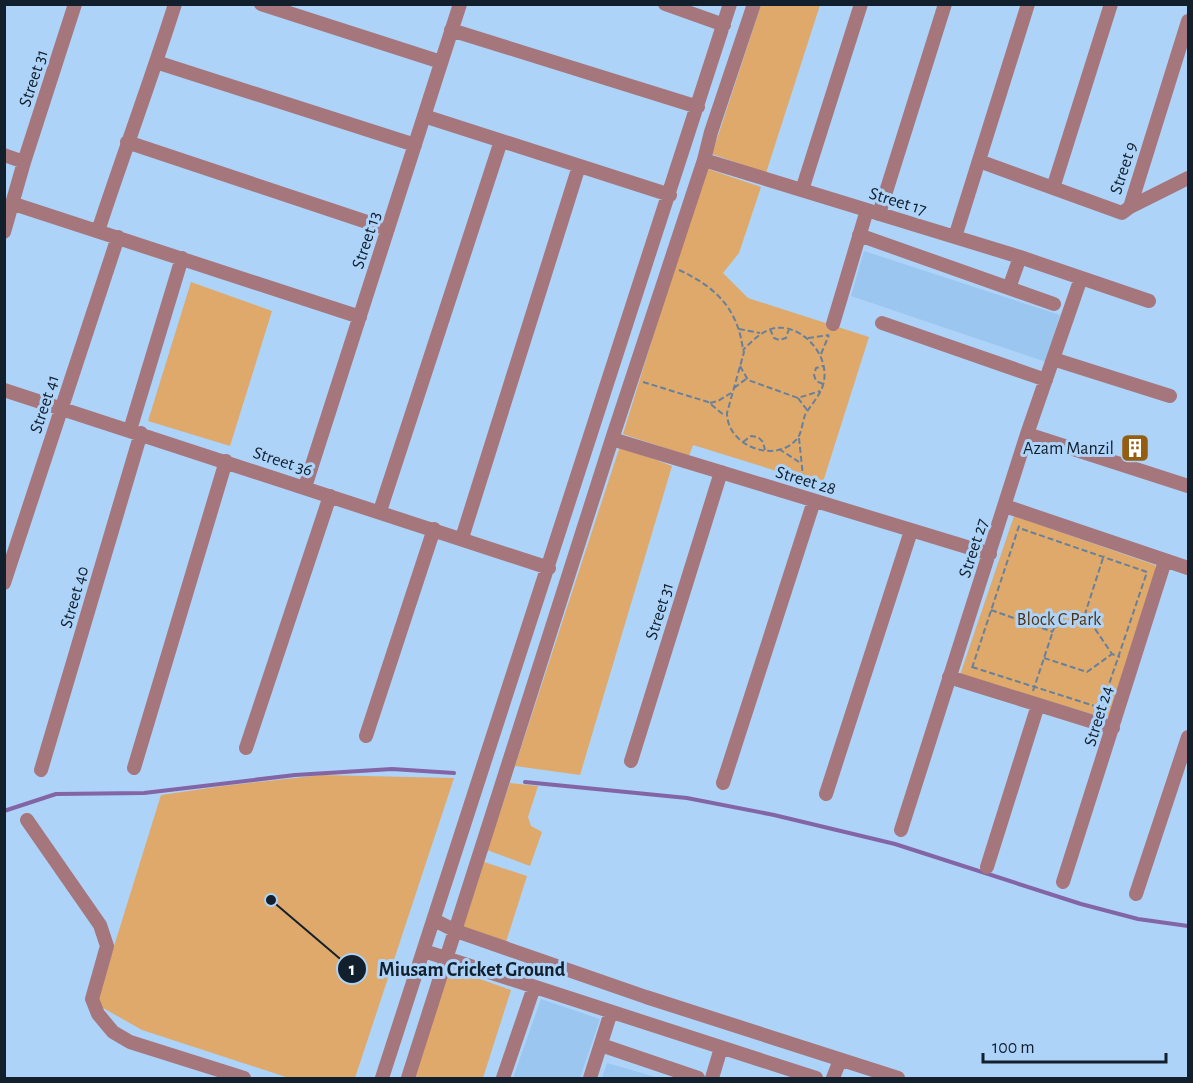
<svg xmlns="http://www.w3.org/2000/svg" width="1193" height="1083" viewBox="0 0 1193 1083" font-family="'Alegreya Sans',sans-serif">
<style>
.built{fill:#9bc6f0}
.green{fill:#dea96b}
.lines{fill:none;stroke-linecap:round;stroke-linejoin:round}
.stream{stroke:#8365a6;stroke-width:4}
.path{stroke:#67819c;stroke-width:2;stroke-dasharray:6 3;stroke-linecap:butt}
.minor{stroke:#a6767d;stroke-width:14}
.labels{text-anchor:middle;stroke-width:6;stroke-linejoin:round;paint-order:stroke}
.street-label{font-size:18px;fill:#12202e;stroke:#aed3f9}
.poi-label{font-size:18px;fill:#12202e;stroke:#aed3f9;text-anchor:end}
.park-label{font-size:18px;fill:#50330d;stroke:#aed3f9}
.leader{fill:none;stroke:#12202e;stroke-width:2}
.callout-dot{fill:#12202e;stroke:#aed3f9;stroke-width:2}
.mark-label{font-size:18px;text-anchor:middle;font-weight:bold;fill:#fff}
.callout-label{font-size:20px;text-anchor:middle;font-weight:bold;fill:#12202e;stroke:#aed3f9;stroke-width:6;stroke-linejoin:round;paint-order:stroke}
</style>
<rect width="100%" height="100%" fill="#aed3f9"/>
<path class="built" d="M864,251L1060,315L1046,362L851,296Z
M541,999L600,1019L580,1078H513Z
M607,1063L659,1078H602Z"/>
<path class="green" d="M761,5H820L766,173L712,154Z
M705,168L761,187L739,253L723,273L748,298L869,337L822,485L693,445L689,456L623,434Z
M191,282L272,311L230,446L148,421Z
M620,446L672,466L580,775L515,766Z
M1014,516L1155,565L1156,568L1109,716L1106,718L960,675Z
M322,775L454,778L355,1078H289L142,1030L96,1004L161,795L223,786Z
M510,783L538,786L528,817L531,826L542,832L530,866L487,850Z
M484,862L527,876L506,942L463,927Z
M449,968L511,990L483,1078H414Z"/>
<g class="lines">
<path class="stream" d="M525,782L687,798L774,815L895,844L1081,904L1138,919L1188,926
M4,811L56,794L144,793L295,775L392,769L454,773"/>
<path class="path" d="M679,270C716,287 738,309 743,350L744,352L727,413C727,446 774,463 795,441C802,435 802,423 805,415C810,406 818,398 822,388C831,365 815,340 795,331C772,321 758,335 743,350
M739,329L760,333
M770,329L774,338L779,340L786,338L789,329
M808,338L829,335
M821,354L829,335
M740,366L748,380L798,398L820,391
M643,382L708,402L725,416
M823,384L816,381L814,375L816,368L823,366
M734,388L746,379
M798,398L807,410
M710,403L718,401L731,393
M799,438L804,486
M743,442L751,436L758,437L763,442L765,450
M779,449L799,462
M991,610L1053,632
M1085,614L1112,654L1120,657
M1044,658L1087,672L1112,654
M972,667L1101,708L1147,572L1019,528
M972,668L1020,523
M1033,691L1054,628L1085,614L1104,555"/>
<path class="minor" d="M261,4L441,62
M665,4L724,25
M451,30L698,107
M156,62L415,145
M424,116L670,195
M127,142L388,229
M4,155L24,162
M704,160L1020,257L1149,301
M979,161L1122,213L1130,207L1188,21
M1053,188L1111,4
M802,190L861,4
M1130,207L1188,178
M4,208L14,204L360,317
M879,214L945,4
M98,231C123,155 151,80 175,4
M4,232L24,162L75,4
M859,235L1054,304
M955,237L1028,4
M1009,288L1020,257
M882,323L1046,380
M833,324L867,210
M1053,359L1170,396
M4,390L549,568
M130,430L182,258
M1027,434L1188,486
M612,439L990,554
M305,487L460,4
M1005,506L1188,568
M380,511L501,141
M462,538L579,166
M4,583L118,237
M949,677L1113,728
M366,736L434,529
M246,748L330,496
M631,761L721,472
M134,768L226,461
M41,770L141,433
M723,783L814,501
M826,794L911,531
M27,820L100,925L107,946L92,999L98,1014L113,1032L130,1042L244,1078
M901,830L1027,434L1081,278
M987,867L1038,705
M1063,882L1165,561
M1136,894L1188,737
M434,920L456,931L646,997L898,1078
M424,951L816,1078
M601,1045L698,1078
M382,1078L730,4
M408,1078L612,439L704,160L711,132L754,4
M503,1078L534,987
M590,1078L611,1012
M712,1078L721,1048
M833,1078L840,1060"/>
</g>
<defs>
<g id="building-square" transform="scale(1.5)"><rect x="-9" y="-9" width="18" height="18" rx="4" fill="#935e12" stroke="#aed3f9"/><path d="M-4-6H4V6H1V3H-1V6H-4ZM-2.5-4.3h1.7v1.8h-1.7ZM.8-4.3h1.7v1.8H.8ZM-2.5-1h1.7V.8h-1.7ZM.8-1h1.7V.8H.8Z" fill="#fff"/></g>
</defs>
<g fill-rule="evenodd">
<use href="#building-square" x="1135" y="448"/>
</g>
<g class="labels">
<g class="street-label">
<text transform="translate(33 78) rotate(-72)" y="6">Street 31</text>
<text transform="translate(1123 168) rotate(-72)" y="6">Street 9</text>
<text transform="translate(898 201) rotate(17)" y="6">Street 17</text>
<text transform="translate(366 240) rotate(-72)" y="6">Street 13</text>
<text transform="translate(44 404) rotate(-72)" y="6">Street 41</text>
<text transform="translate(283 461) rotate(18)" y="6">Street 36</text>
<text transform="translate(806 480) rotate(17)" y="6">Street 28</text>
<text transform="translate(973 548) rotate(-72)" y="6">Street 27</text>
<text transform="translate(74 597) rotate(-74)" y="6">Street 40</text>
<text transform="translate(659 611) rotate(-73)" y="6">Street 31</text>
<text transform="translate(1098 716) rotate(-73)" y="6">Street 24</text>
</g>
<g class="poi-label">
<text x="1114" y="454">Azam Manzil</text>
</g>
<g class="park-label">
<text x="1059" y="625">Block C Park</text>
</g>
</g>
<path class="leader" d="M271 900L352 969"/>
<g class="callout-dot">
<circle cx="271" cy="900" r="6"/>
<circle cx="352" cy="969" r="15"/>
</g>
<g class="mark-label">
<text x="352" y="975">1</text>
</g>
<g class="callout-label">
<text x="472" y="976">Miusam Cricket Ground</text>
</g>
<rect width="1193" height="1083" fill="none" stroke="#12202e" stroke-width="12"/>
<path d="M983 1053v9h183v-9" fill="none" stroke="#12202e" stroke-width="3"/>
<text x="992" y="1053" font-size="18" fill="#12202e" stroke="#aed3f9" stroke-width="4.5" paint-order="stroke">100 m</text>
</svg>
